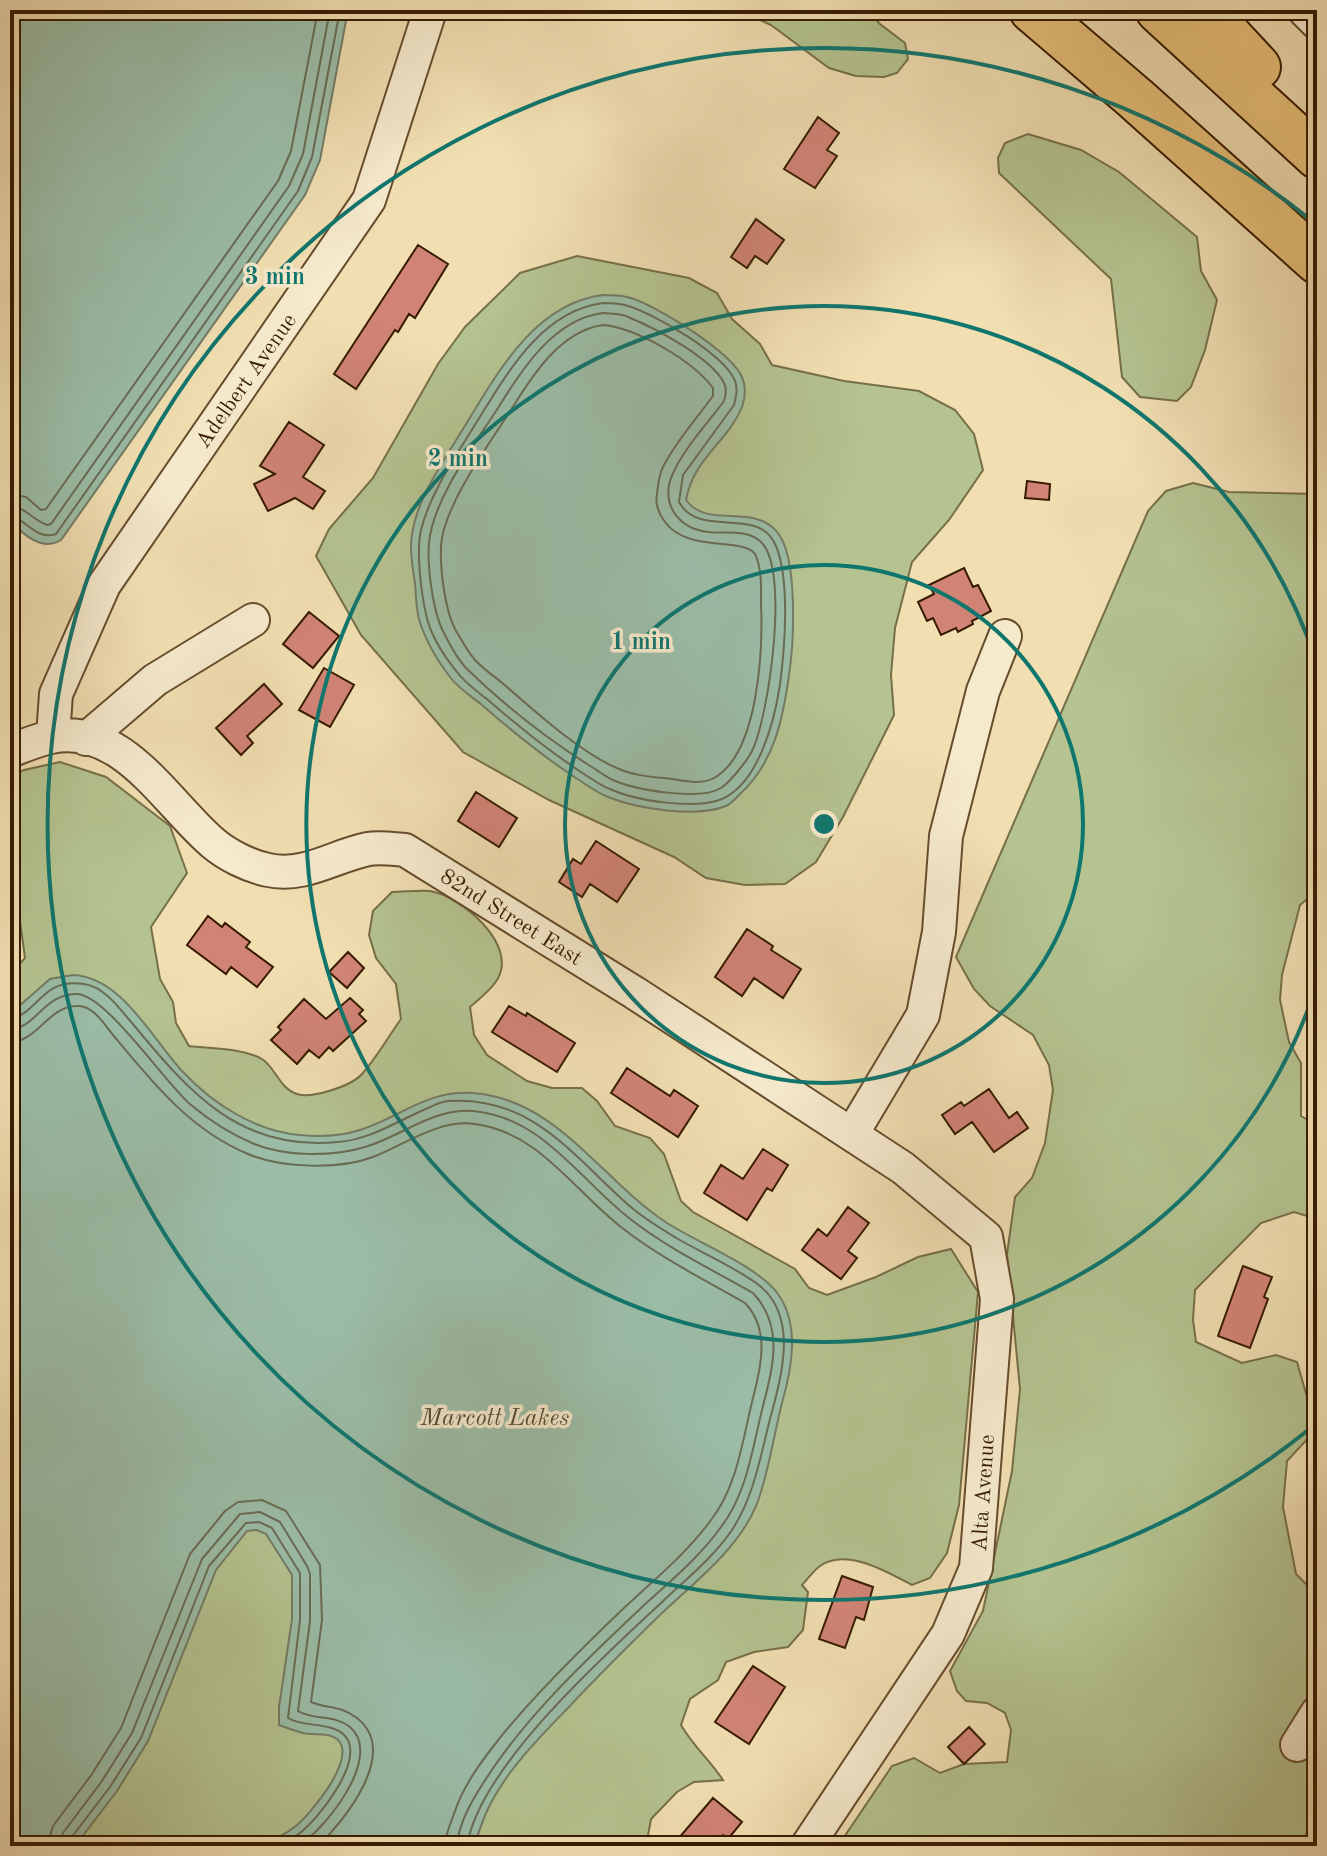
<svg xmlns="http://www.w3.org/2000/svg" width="1327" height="1856" viewBox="0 0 1327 1856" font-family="'Old Standard TT',serif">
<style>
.green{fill:#b4c390;stroke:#766f48;stroke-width:2}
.water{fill:#9bbda8;stroke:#737c65;stroke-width:2}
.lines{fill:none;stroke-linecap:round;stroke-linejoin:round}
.shore{stroke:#696c54;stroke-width:2}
.building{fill:#d18476;stroke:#371b01;stroke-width:2}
.minor-casing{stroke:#664c2d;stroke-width:36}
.highway-casing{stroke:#371b01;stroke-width:48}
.minor{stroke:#f6eacd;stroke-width:32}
.highway{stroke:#e8c079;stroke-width:44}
.ring{fill:none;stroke:#0f766e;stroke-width:4}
.labels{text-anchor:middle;stroke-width:7;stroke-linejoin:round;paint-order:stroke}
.street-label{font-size:22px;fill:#371b01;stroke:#f6eacd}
.water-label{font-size:24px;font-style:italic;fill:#554c33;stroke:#f6eacd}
.centre{fill:#0f766e;stroke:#f6eacd;stroke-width:4}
.ring-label{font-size:24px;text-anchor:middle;font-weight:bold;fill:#0f766e;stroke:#f6eacd;stroke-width:7;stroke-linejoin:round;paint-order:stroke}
</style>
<rect width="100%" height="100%" fill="#f1dfb2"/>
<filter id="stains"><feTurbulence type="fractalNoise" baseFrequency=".0025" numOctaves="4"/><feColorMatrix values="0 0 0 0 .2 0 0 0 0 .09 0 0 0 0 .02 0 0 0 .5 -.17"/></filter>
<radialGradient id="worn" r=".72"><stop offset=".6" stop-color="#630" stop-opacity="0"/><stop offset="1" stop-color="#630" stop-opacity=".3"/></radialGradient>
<path class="green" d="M738,10H866L880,24L905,43L908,59L897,73L884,77L856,76L829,68L771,25Z
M1028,134L1081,150L1119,172L1197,237L1201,271L1217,300L1205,350L1191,387L1177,401L1140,397L1122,377L1111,279L999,173L998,158L1005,143Z
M577,256L689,278L717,293L732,319L760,344L772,365L844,381L919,391L955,410L974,434L983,470L949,520L912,562L895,628L891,675L894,715L843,817L816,862L785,884L745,885L706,878L674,857L549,800L463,752L361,635L316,556L329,529L373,478L438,364L465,327L520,273Z
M1193,483L1229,492L1317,494V891L1300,905L1282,975L1280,1000L1289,1042L1301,1063V1116L1317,1125V1219L1294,1212L1261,1223L1195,1290L1193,1320L1196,1342L1242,1363L1276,1355L1297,1362L1309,1404L1313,1433L1287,1461L1283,1507L1296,1574L1317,1595V1805L1302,1846H838L892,1766L914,1758L940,1773L964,1764L1007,1762L1011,1730L1005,1713L987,1703L966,1701L957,1691L950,1671L983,1611L1012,1471L1020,1389L1007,1254L1015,1197L1032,1178L1045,1143L1053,1090L1049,1065L1033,1035L990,1006L974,989L956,957L1148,511L1166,491Z
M60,762L106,777L170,826L187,873L151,927L160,979L173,1002L176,1023L189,1046C212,1049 243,1048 262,1059C275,1067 280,1089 297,1094C311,1099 351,1086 361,1075C376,1059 388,1037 401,1019L396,984L376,958L369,935L373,911L392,892C404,892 418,890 430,891C461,896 519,945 497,980C491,990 479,999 470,1007L474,1035L487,1055L527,1081L552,1088H582L597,1101L615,1126L650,1138L664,1154L681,1201L693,1212L795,1269L809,1288L827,1295L876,1277L918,1257L951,1249L978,1292L959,1505L947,1553L930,1578L912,1585C889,1573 846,1547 820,1566C813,1571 808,1579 802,1585L808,1592L803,1630L788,1647L754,1652L726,1662L718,1680L690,1699L681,1725C693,1746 709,1759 723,1780L694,1782L677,1792L651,1819L646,1846H10V975L25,958L20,921L10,902V776L24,770Z"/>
<path class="water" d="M10,10H348L320,160L305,195L61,540C42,552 23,534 10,521Z
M603,295C611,295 620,295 627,297C654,303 731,352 742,377C746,386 745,398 742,407C728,442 694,457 686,500C708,530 754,502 778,533C798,559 794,642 789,675C783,719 774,763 740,794C736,798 731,804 726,806C696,818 638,809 608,797C599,794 590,787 582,782C546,759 514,733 482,705C471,696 458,688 450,677C437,660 425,640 419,619C416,608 416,595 415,583C413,571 411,559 411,547C411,509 438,469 458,437C493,382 530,304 603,295Z
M73,975C122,977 152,1039 183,1072C213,1104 255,1131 300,1135C319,1137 341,1136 360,1130C401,1117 426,1090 473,1093C556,1099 600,1178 664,1221C695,1242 757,1265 778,1294C800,1325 792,1368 782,1403C774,1434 768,1477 756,1506C738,1549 695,1582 662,1613C629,1645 597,1677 566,1710C537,1740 505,1772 487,1811C482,1822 478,1834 474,1846H258C271,1841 285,1835 296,1826C311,1813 355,1761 339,1741C330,1731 314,1736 303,1733C295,1731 287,1728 279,1725V1707L292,1619V1575L266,1534L257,1530L247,1531L216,1570L148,1741L117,1791L75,1846H10V1014L50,979Z"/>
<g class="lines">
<path class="shore" d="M603,303C611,303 620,303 628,306C655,314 724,354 735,381C738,389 736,397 734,405L683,475L679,502C700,540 759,504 776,546C790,580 785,647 780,684C775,719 759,783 722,799C696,810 636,801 610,789C601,786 592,779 584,774C550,752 519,727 488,700C478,692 465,683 457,672C444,656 430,634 426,614C421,592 416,552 421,530C430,494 454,459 473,428C504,379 539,311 603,303Z
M603,313C611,314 620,313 628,317C653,327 712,358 724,383C727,389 726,395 724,401C708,423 686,446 674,471C659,501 676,528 708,532C726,534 748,529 761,542C790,569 769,716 752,751C749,757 743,765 738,771C734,776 727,784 721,788C700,801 635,790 613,780C604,776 596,769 587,764C545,737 503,704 467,669C458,660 450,645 444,633C433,613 427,567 429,543C433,499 474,445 498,408C522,369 554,319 603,313Z
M603,325C637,328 693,361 713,388V396C697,418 677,440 664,465C659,473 658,484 657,494C655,505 658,513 665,522C688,554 748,536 756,556C762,571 761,588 761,603C763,648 759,753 714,778C701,785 685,781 672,779C655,777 635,776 619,769C582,754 537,713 507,687C497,678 484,670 475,660C467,651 461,639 455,629C445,610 440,569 441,547C442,509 488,445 509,413C530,379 559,331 603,325Z
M10,494L26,497L41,510L46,509L278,181L291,151L318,10
M10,506C25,507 33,520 47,525L51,524L289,186L303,154L330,10
M10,516C27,519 36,541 56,534L298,191L312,157L340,10
M10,1019C38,1014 42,977 84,984C105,987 119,1008 132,1023C189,1092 240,1152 338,1142C367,1140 393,1124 419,1112C429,1108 438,1102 448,1101C534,1095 575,1159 632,1208C646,1220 662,1229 678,1239C702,1253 739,1269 760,1286C799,1318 781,1378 770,1419C760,1458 754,1496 732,1530C713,1558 685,1580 661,1603C603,1657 479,1768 467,1846
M10,1029C37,1028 42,995 76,994C105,993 165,1083 191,1105C209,1120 231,1134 252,1143C285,1157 332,1157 365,1147C402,1136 433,1108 473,1111C542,1117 579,1179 629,1218C667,1248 711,1269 753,1293C783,1325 774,1363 764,1402C753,1444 748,1492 721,1527C699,1558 668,1583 640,1609C584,1662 523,1719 482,1785C471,1802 458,1825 457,1846
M10,1042C39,1041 48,1006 77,1006C93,1005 104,1024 113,1035C152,1082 190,1130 248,1154C281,1168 339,1170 373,1157C406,1144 439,1119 475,1124C540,1133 573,1190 621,1227C659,1257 703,1279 745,1303C769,1328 762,1363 754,1394C743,1436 738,1486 711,1520C687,1553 655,1579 625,1607C583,1647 540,1689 503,1734C484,1758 465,1782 455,1811C451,1823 445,1834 445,1846
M47,1846L53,1826L92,1774L121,1728L190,1554L225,1511L238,1502L262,1500L286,1511L320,1565L322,1620L311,1702C327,1709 340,1705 357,1718C400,1752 345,1820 318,1846
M59,1846L63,1833L102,1781L132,1733L202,1559L240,1514L260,1512L280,1522L307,1566L310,1574V1621L298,1711C314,1721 334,1714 350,1727C384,1756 325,1830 298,1846
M69,1846L71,1838L110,1787L141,1738L209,1566L246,1523L259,1522L272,1528L300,1573V1620L288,1718C304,1728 333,1721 346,1737C364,1762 319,1818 300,1833C293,1838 285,1842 278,1846"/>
</g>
<path class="building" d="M818,117L839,133L827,150L837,156L815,188L784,169Z
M756,219L784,240L767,264L755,256L747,268L731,257Z
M418,245L448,264L415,318L409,314L398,332L395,330L356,389L334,374Z
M289,422L324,445L303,477L325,491L313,509L295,498L268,511L254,484L275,474L260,466Z
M1027,481L1050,484L1049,500L1025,498Z
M964,568L973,587L978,585L991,611L972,621L973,624L958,632L956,628L941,635L933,618L927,621L918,602L934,594L929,585Z
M309,612L339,636L313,668L283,644Z
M324,668L354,685L330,727L299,710Z
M264,684L282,704L247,736L253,743L241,755L216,728Z
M476,792L517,818L499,847L458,821Z
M596,841L639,869L617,902L590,884L582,897L559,882L573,859L581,864Z
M208,916L222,927L225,923L250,942L246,947L273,967L257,987L231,967L226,974L187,945Z
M747,929L773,946L771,950L801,969L783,998L754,978L742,996L715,977Z
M348,952L364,968L347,988L329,972Z
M350,998L363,1010L359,1014L366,1021L333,1051L329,1047L319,1058L309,1050L297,1064L271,1040L281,1030L278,1027L304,999L326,1019Z
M509,1006L526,1016L527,1013L575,1043L557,1072L492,1032Z
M627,1068L670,1096L674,1090L698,1106L678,1137L611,1093Z
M989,1089L1009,1118L1017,1112L1028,1128L994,1152L972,1122L955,1134L942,1115L961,1102L964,1106Z
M763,1149L788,1165L772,1191L767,1188L747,1220L704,1193L721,1165L743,1179Z
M848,1207L869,1223L848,1251L857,1258L841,1279L802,1250L818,1229L827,1236Z
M1243,1266L1272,1277L1264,1297L1268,1299L1250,1348L1218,1336Z
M842,1576L873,1587L864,1620L856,1617L845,1648L819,1639Z
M753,1666L785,1687L749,1744L715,1722Z
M969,1727L985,1744L964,1764L948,1747Z
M713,1798L742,1822L728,1839L723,1835L713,1846H672Z"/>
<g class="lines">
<g class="minor-casing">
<path id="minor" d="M1304,10L1317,23
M53,736L56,694L104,585L369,200L428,17
M86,739L155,680L253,620
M10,751C23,746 37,740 51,737C122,722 167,804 213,843C227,855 249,866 268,870C304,878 334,856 368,849C379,847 393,849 405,850L635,993L903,1168L986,1237L997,1299L976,1568L948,1634L807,1846
M852,1134L923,1015L939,932L946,836L983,691L1005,636
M1297,1745L1317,1713"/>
</g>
<g class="highway-casing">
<path id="highway" d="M1032,10L1135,98L1317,261
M1158,10L1317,156
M1205,10L1258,67"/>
</g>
<use href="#minor" class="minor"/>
<use href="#highway" class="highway"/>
</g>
<g class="ring">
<circle cx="824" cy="824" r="259"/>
<path d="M1317 984A518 518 0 1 1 1317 664"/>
<path d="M1312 1427A776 776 0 1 1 1312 221"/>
</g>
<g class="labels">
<g class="street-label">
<text transform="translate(245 380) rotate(-55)" y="8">Adelbert Avenue</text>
<text transform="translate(512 916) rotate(32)" y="8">82nd Street East</text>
<text transform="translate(982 1493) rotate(-86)" y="8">Alta Avenue</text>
</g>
<g class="water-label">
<text x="495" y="1425">Marcott Lakes</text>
</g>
</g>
<circle cx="824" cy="824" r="12" class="centre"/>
<g class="ring-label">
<text x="275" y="284">3 min</text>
<text x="458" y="466">2 min</text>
<text x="641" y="649">1 min</text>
</g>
<rect width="1327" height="1856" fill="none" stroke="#f1dfb2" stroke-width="40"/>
<rect x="12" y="12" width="1303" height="1832" fill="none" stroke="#371b01" stroke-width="4"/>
<rect x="20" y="20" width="1287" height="1816" fill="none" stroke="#371b01" stroke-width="2"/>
<rect width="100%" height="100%" filter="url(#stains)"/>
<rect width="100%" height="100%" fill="url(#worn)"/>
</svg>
